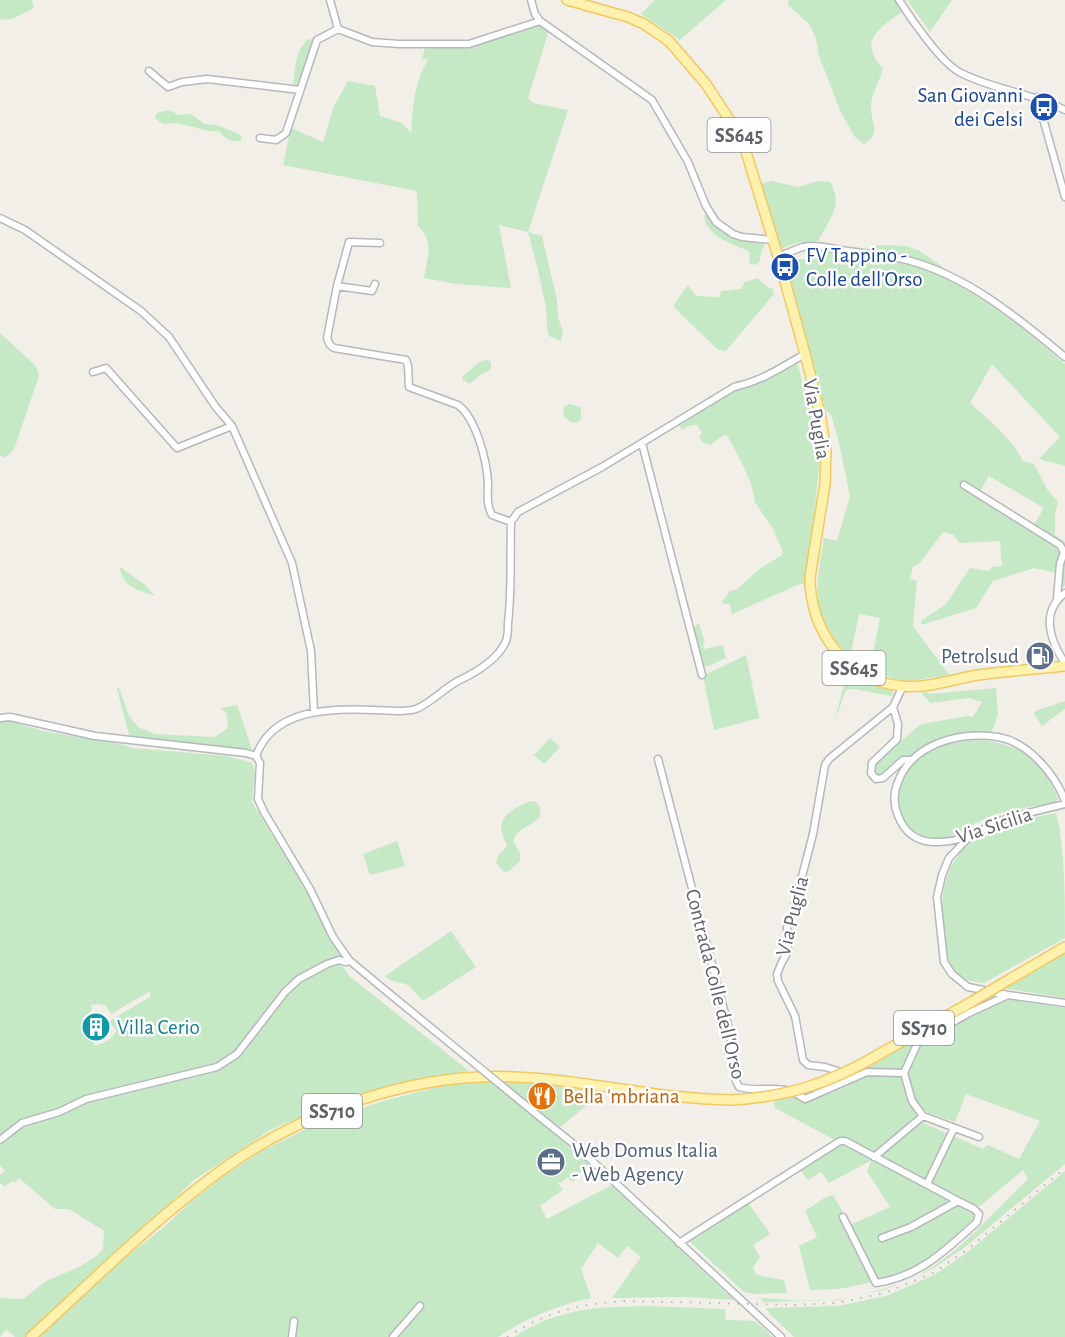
<svg xmlns="http://www.w3.org/2000/svg" width="1065" height="1337" viewBox="0 0 1065 1337" font-family="'Alegreya Sans',sans-serif">
<style>
.green{fill:#c5e8c5;fill-rule:evenodd}
.lines{fill:none;stroke-linecap:round;stroke-linejoin:round}
.street-casing{stroke:#b5b8bc;stroke-width:9}
.primary-casing{stroke:#f2c960;stroke-width:12}
.street{stroke:#fff;stroke-width:6}
.primary{stroke:#fff2af;stroke-width:9}
.rail{stroke:#b6b7b8;stroke-width:2;stroke-dasharray:1.5 8;stroke-linecap:butt}
.street-bridge-casing{stroke:#b5b8bc;stroke-width:9;stroke-linecap:butt}
.primary-bridge-casing{stroke:#f2c960;stroke-width:12;stroke-linecap:butt}
.street-bridge{stroke:#fff;stroke-width:6}
.primary-bridge{stroke:#fff2af;stroke-width:9}
.labels{text-anchor:middle;stroke-width:5;stroke-linejoin:round;paint-order:stroke}
.shield{fill:#fff;stroke:#8f9295;stroke-width:1.5}
.shield-label{font-size:20px;font-weight:bold;fill:#5f6368}
.transit-label{font-size:21px;fill:#164399;stroke:#fff;text-anchor:end}
.street-label{font-size:21px;fill:#5f6368;stroke:#fff}
.service-label{font-size:21px;fill:#4e5e75;stroke:#fff;text-anchor:end}
.culture-label{font-size:21px;fill:#0d838f;stroke:#fff;text-anchor:start}
.food-label{font-size:21px;fill:#c56008;stroke:#fff;text-anchor:start}
</style>
<rect width="100%" height="100%" fill="#f1efe8"/>
<path class="green" d="M0,0H32L34,8L12,19L3,20L0,19Z
M655,0H726L680,40L641,14Z
M789,0H895L901,12C879,30 857,40 883,68C880,80 872,93 871,105C870,116 876,126 874,133C872,138 868,141 864,144L854,136L840,110L819,56L816,38L809,24L788,5Z
M907,0H952L930,32Z
M534,26H540L549,30L528,98L533,103L568,110L528,232L542,236L557,300L558,317L563,332L561,341L549,336C546,327 547,317 546,308C541,282 535,257 528,232L499,225L511,288L457,284L424,278C427,257 435,242 418,226L417,191L283,165L291,128L323,142L334,106L348,81L375,86L380,116L402,123L411,133C413,106 414,82 429,58L422,60L425,48L470,47Z
M308,39L314,40L299,83L297,87H293C295,70 294,53 308,39Z
M169,110L179,115L191,114L204,124L217,125L241,135L242,139C234,145 224,138 219,131H209L177,123L163,124L155,118L157,113Z
M771,181L798,187L818,181L830,182C844,205 829,220 818,241L795,243L781,249L761,184Z
M704,215H707C722,237 738,238 763,243L765,246L761,252L760,261L755,265L749,263L750,252C733,243 706,238 704,215Z
M877,245L906,246L918,250L943,267L942,276C989,300 1025,330 1065,364V466L1039,459L1060,437L992,364L970,403C989,420 1011,437 1023,461L1034,464L1047,489L1058,502L1055,514V535L1065,542V585L1063,587L1061,585L1062,574L1034,568L993,581L976,608L921,625V621L946,604L970,568L988,571L992,567L1002,566L1000,541L959,543L954,535L943,532L919,564L913,567L910,579L917,581L913,626L949,675L903,682L870,670L880,618L859,614L850,657C810,617 815,590 824,538L837,541L850,496L839,443L831,414L826,411L784,261L816,258L808,250C830,250 849,257 871,258ZM989,476L1044,508L1033,526L979,493Z
M758,278L767,287L772,288L774,294L725,352L717,349L673,306L688,285L696,296L720,297L721,291L741,289L745,282Z
M0,333L36,366L39,376L14,449L5,458L0,455Z
M486,360L491,361V369L480,375L470,384L463,380L462,377C471,371 475,362 486,360Z
M797,362L821,451L806,589L802,583L732,614L730,604H725L722,602L730,591L737,589L761,568L782,555L783,552L772,527L754,501C757,489 734,447 726,434L710,445L702,442L699,437L702,433L697,425H691L682,430L679,425L735,390L772,377Z
M569,404L581,407V419L577,423L571,422L564,417L563,408Z
M119,566L145,585L155,596C135,589 124,588 119,566Z
M699,623L705,643L703,644L704,649L723,645L726,658L709,666H700L693,629Z
M746,655L759,718L714,730L703,676Z
M847,672L865,682L893,690L892,696L853,689L846,690L835,720Z
M117,688H119L129,716L138,727L155,734L215,737L228,728L227,714L221,708L237,705L252,749L247,751L130,739Z
M996,688L998,715L991,734L940,738L911,756L900,759L880,776L873,771L878,762L917,727L922,724L968,716L973,717L982,702L969,698L930,703L921,692H927L929,694Z
M1065,701V709L1042,726L1034,714L1035,711Z
M0,716C25,729 58,734 86,738C102,741 117,742 132,748L227,756L252,763L255,772L252,802L309,895L326,930L341,954L338,958L348,975L469,1071L385,1087L346,1098L272,1129L194,1180L90,1279L95,1284L125,1258L164,1227L192,1201L228,1173L260,1152L316,1124L377,1103L448,1084L511,1082L581,1089L602,1093L553,1133L589,1164L573,1182L568,1177L560,1183L557,1182L563,1190L540,1206L547,1219L612,1185L734,1300L685,1297L612,1298L641,1257L627,1246L618,1258L598,1243L581,1269L591,1298C558,1305 526,1318 498,1337H15L6,1329L0,1337V1298L23,1299L46,1281L77,1268L94,1258L103,1250L104,1231L69,1209H55L19,1178L14,1183L12,1181L4,1187L0,1182V1175L5,1170L0,1166ZM150,991V997L111,1020L110,1023L116,1030C112,1041 106,1041 96,1046L90,1039L82,1022L83,1017L92,1010L91,1005L98,1004L105,1005L111,1014Z
M550,738L560,747L544,764L534,755Z
M970,740C1016,741 1041,755 1058,799L1054,803C1033,807 1010,809 991,816C972,823 949,844 927,838C891,829 892,782 916,760C931,746 950,743 970,740Z
M531,801H535L540,806V817C531,827 518,827 513,841L520,853V861L509,871L504,872L496,863L498,856L507,846C505,839 501,833 501,826C503,813 520,805 531,801Z
M1056,813C1065,845 1065,902 1065,938L984,983C973,982 963,980 955,971C947,962 946,948 944,936C941,907 940,877 960,853C984,824 1023,820 1056,813Z
M397,841L405,866L370,875L363,854Z
M451,931L476,967L423,1001L408,985L390,980L385,976Z
M1065,953V998L1003,988Z
M990,997L1065,1008V1164L965,1247L931,1270L884,1290L836,1300L763,1302L761,1298C783,1299 807,1303 830,1300C861,1297 908,1284 934,1266C968,1243 999,1207 1028,1179L1023,1170L980,1206L972,1205L878,1157L921,1122L983,1149L988,1145L1019,1159L1040,1121L966,1094L955,1122L924,1111L872,1154L841,1137L835,1140L775,1108L774,1101L823,1088L865,1069Z
M844,1143L947,1198V1204L929,1213L932,1218L956,1205L972,1211L974,1219L927,1261L914,1268L869,1283L839,1289L810,1290L799,1246L817,1237L805,1211L826,1197L833,1195L850,1225L890,1207L867,1171L872,1160L829,1183L821,1172L808,1180L800,1170L839,1144Z
M1065,1171V1337H794L770,1314L766,1308L837,1306L886,1296L934,1275L968,1252Z
M748,1202L770,1234L753,1245L760,1257L753,1267L757,1275L784,1280L787,1293L754,1294L744,1292L688,1240Z
M648,1306L725,1309L726,1320L755,1321L773,1337H514C558,1308 597,1307 648,1306Z"/>
<g class="lines">
<g class="street-casing">
<path id="street" d="M330,0L338,29L372,42L399,44H469L540,21L652,100L688,162L706,206L716,222L733,234L742,237L773,240
M531,0L535,14L540,21
M899,0C911,19 942,64 961,73C994,90 1032,93 1065,110
M149,71L168,87L182,82L207,79L300,90
M1037,97L1065,197
M260,138L276,140L286,133L317,40L338,29
M0,218L25,230L141,311L169,337L215,406L232,426L292,563L311,651L314,712
M380,243L349,242L337,286L327,338L330,345L334,348L406,360L408,366L409,387L458,405C476,418 487,461 488,483C488,494 486,504 492,515L511,522
M778,256C787,254 795,249 803,247C819,244 833,249 848,251C868,254 888,255 907,260C968,276 1018,318 1065,357
M337,286L372,291L375,284
M93,372L106,368L177,448L232,426
M642,443L702,675
M964,485L1060,545L1064,552L1060,564L1057,598
M1065,593C1040,612 1050,641 1065,663
M893,707L898,724L897,739L872,763L871,773L876,779L883,778L903,760H910
M0,718L10,717L95,736L246,753L256,756
M658,759L730,1033L736,1081L739,1087C763,1094 780,1081 805,1099L867,1072L904,1073L918,1042L969,1013L1008,995
M1065,801C1055,774 1028,742 998,737C959,731 912,744 898,782C892,796 894,809 901,822C908,836 922,843 938,842C948,842 961,839 970,836C981,832 991,823 1003,820C1023,814 1044,809 1065,804
M970,836L949,858L942,875L937,897L944,962L952,974L968,987L1008,995L1065,1003
M385,990L349,960L333,937L310,889L264,812L258,799L260,763L256,756C273,708 332,708 375,710C387,710 403,713 416,709C431,703 443,689 458,681C475,673 498,660 506,641C508,636 508,628 508,623C512,589 510,555 511,522L518,512L602,467L734,387C762,381 780,368 805,354
M844,1073L825,1067L808,1065L803,1060L795,1016L778,981L777,974L781,964L788,951L787,927L793,911L813,834L825,765L829,759L893,707L903,686
M904,1073L912,1101L923,1116L979,1137
M546,1122L576,1146L781,1337
M0,1140L22,1123L59,1112L86,1099L217,1067L237,1054L285,992L299,979L327,964L339,960L346,962L349,960
M874,1157L923,1116
M927,1184L954,1128
M843,1217L876,1283C919,1277 946,1250 977,1222L979,1214L974,1209L958,1201
M679,1243L840,1141H845L958,1201L911,1227L882,1238
M292,1337L294,1321
M393,1337L420,1306"/>
</g>
<g class="primary-casing">
<path id="primary" d="M567,0L628,17L644,24L669,41L706,84L742,139L778,256L805,354L820,414L826,450L825,484L810,577C810,630 845,680 901,686C926,689 953,679 978,675C1007,671 1036,669 1065,666
M1010,979L1065,947
M876,1056L973,1001
M31,1337C95,1279 156,1217 226,1167C296,1117 392,1081 479,1077C563,1073 646,1099 731,1100"/>
</g>
<use href="#street" class="street"/>
<use href="#primary" class="primary"/>
<path class="rail" d="M507,1337C546,1312 578,1304 624,1301L794,1305L836,1303L885,1293L933,1273L967,1250L1065,1168"/>
<g class="street-bridge-casing">
<path id="street-bridge" d="M385,990L546,1122"/>
</g>
<g class="primary-bridge-casing">
<path id="primary-bridge" d="M973,1001L1010,979
M731,1100C786,1097 828,1084 876,1056"/>
</g>
<use href="#street-bridge" class="street-bridge"/>
<use href="#primary-bridge" class="primary-bridge"/>
</g>
<defs>
<g id="bus-disc" transform="scale(1.5)"><circle r="9.5" fill="#1a4fb4" stroke="#fff"/><path d="M-5-6H5V4H4V6H2V4H-2V6H-4V4H-5ZM-3.5-4V0h7V-4ZM-3.5 1.2v1.5H-2V1.2ZM2 1.2v1.5H3.5V1.2Z" fill="#fff"/></g>
<g id="fuel-disc" transform="scale(1.5)"><circle r="9.5" fill="#5c6f8a" stroke="#fff"/><path d="M-5.5-6h7V0h2V4h1.3V-2.5L3-4.5l.8-.8L6-3V5H2.5V1h-1V6h-7ZM-4.2-4.7v3.2H.2V-4.7Z" fill="#fff"/></g>
<g id="building-disc" transform="scale(1.5)"><circle r="9.5" fill="#0f9aa8" stroke="#fff"/><path d="M-4-6H4V6H1V3H-1V6H-4ZM-2.5-4.3h1.7v1.8h-1.7ZM.8-4.3h1.7v1.8H.8ZM-2.5-1h1.7V.8h-1.7ZM.8-1h1.7V.8H.8Z" fill="#fff"/></g>
<g id="restaurant-disc" transform="scale(1.5)"><circle r="9.5" fill="#e8710a" stroke="#fff"/><path d="M-5-6h1v4h1v-4h1v4h1v-4h1v5L-1.5 .5V6h-2V.5L-5-1ZM5-6V6H3V1.5H1.5Q1.5-4 5-6Z" fill="#fff"/></g>
<g id="office-disc" transform="scale(1.5)"><circle r="9.5" fill="#5c6f8a" stroke="#fff"/><path d="M-6-3h4V-5.5h4V-3h4V5H-6ZM-1-4.5V-3h2v-1.5ZM-6 0V1H6V0Z" fill="#fff"/></g>
</defs>
<g fill-rule="evenodd">
<use href="#bus-disc" x="1044" y="107"/>
<use href="#bus-disc" x="785" y="267"/>
<use href="#fuel-disc" x="1040" y="656"/>
<use href="#building-disc" x="96" y="1027"/>
<use href="#restaurant-disc" x="542" y="1096"/>
<use href="#office-disc" x="551" y="1162"/>
</g>
<g class="labels">
<g class="shield">
<rect x="707.5" y="118" width="63" height="34" rx="4.5"/>
<rect x="822.5" y="651" width="63" height="34" rx="4.5"/>
<rect x="894" y="1011" width="60" height="34" rx="4.5"/>
<rect x="302" y="1094" width="60" height="34" rx="4.5"/>
</g>
<g class="shield-label">
<text x="739" y="142">SS645</text>
<text x="854" y="675">SS645</text>
<text x="924" y="1035">SS710</text>
<text x="332" y="1118">SS710</text>
</g>
<g class="transit-label">
<text x="1023" y="102">San Giovanni<tspan x="1023" dy="24">dei Gelsi</tspan></text>
<text x="806" y="262" text-anchor="start">FV Tappino -<tspan x="806" dy="24">Colle dell'Orso</tspan></text>
</g>
<g class="street-label">
<text transform="translate(817 419) rotate(80)" y="7">Via Puglia</text>
<text transform="translate(994 825) rotate(-18)" y="7">Via Sicilia</text>
<text transform="translate(792 916) rotate(-76)" y="7">Via Puglia</text>
<text transform="translate(716 984) rotate(76)" y="7">Contrada Colle dell'Orso</text>
</g>
<g class="service-label">
<text x="1019" y="663">Petrolsud</text>
<text x="572" y="1157" text-anchor="start">Web Domus Italia<tspan x="572" dy="24">- Web Agency</tspan></text>
</g>
<g class="culture-label">
<text x="117" y="1034">Villa Cerio</text>
</g>
<g class="food-label">
<text x="563" y="1103">Bella 'mbriana</text>
</g>
</g>
</svg>
